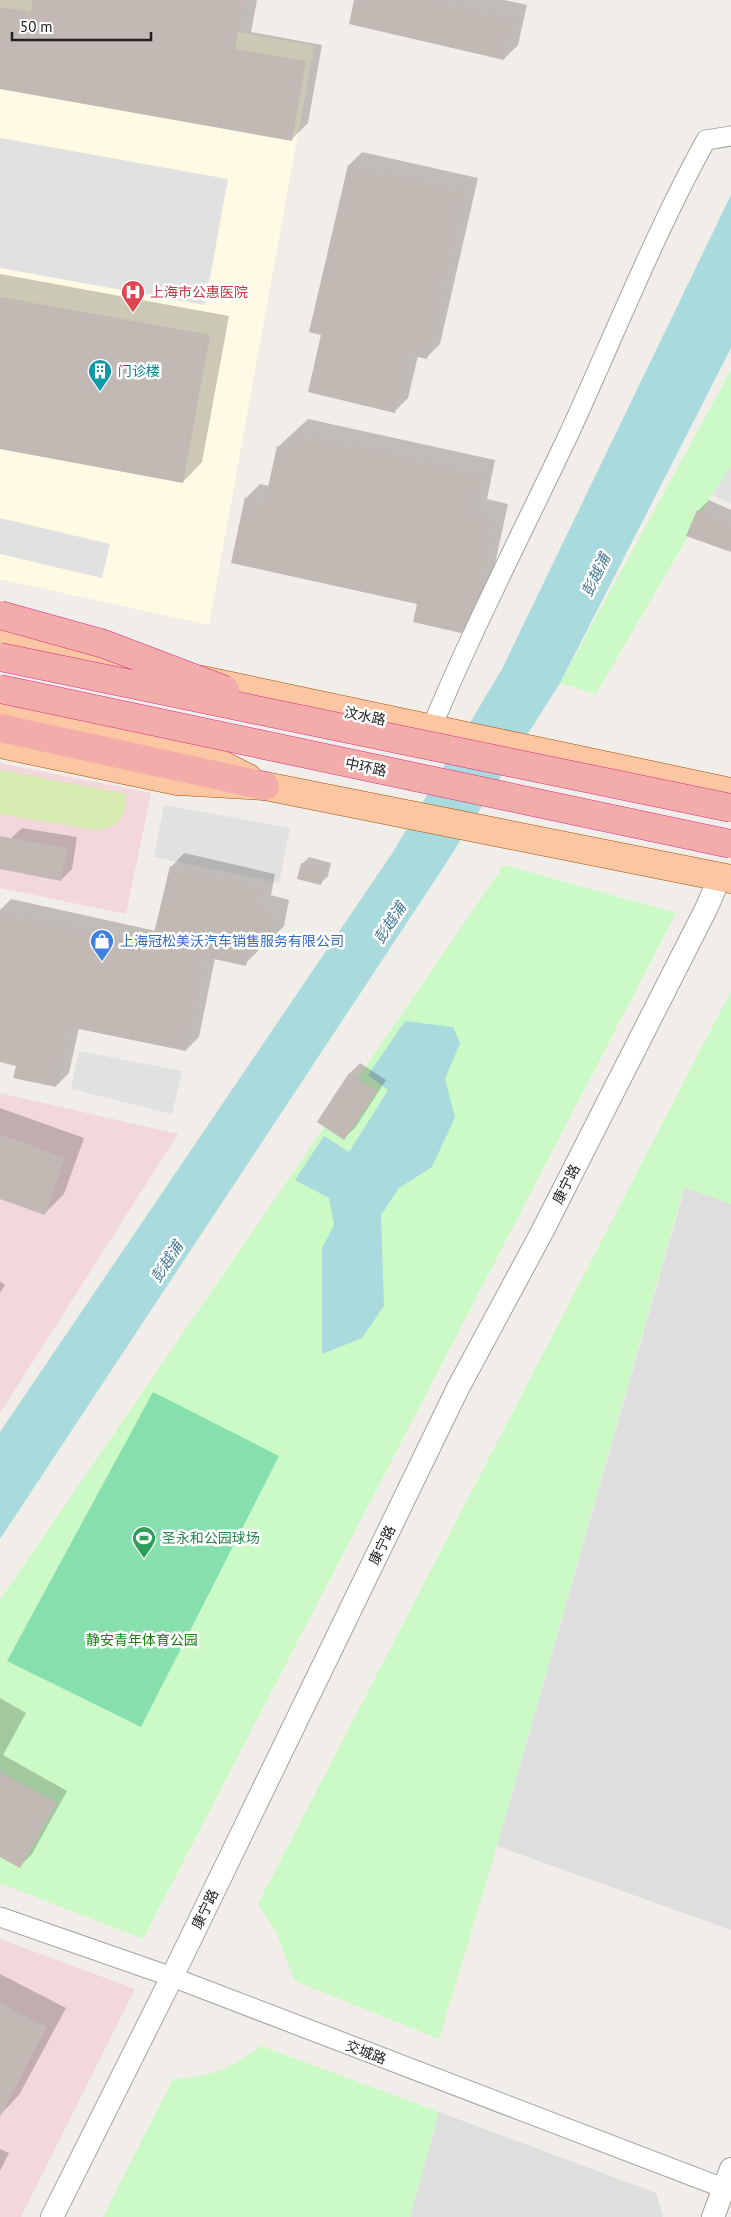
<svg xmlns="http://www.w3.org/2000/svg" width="731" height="2217" viewBox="0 0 731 2217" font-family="'PT Sans','Noto Sans SC',sans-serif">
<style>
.residential{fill:#dfdede}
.commercial{fill:#f2d8db}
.education{fill:#fffae4}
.grass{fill:#d6ebaf}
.park{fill:#cbfac7}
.pitch{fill:#87dfae}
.parking{fill:#e1e1e1}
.water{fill:#a9dbde}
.shadow{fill:#0003}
.building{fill:#c2b8b4}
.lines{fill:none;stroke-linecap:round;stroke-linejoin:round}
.minor-casing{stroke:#a2a2a2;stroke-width:21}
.tertiary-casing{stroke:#a2a2a2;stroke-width:24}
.primary-casing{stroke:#9e4f01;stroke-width:29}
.trunk-casing{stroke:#db2985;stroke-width:29}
.minor{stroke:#fff;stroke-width:19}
.tertiary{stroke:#fff;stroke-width:22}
.primary{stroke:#fcc6a3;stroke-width:28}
.trunk{stroke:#f2acaa;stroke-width:28}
.trunk-bridge-casing{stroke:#db2985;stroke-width:29;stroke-linecap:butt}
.trunk-bridge{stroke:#f2acaa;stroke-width:28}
.labels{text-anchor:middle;stroke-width:5;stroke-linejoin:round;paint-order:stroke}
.health-label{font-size:14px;fill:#be3a42;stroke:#fff;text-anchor:start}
.culture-label{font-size:14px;fill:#0d838f;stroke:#fff;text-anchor:start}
.street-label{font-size:14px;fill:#212121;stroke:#fff}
.shop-label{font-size:14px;fill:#366cbe;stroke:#fff;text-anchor:start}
.leisure-label{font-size:14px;fill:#27864d;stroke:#fff;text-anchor:start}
.park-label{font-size:14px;fill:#17820c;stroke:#fff}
.water-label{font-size:15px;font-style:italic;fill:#417792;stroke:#fff}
</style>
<rect width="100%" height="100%" fill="#f1ede8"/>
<path class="residential" d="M685,1187L731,1204V1930L497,1846Z
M439,2112L656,2193L663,2217H410Z"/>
<path class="commercial" d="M0,763L151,793L126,914L0,888Z
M0,1093L178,1134L0,1413Z
M0,1939L135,1989L21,2217H0Z"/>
<path class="education" d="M0,0H64L314,46L209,625L0,579Z"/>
<path class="grass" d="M0,770L126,794C126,816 119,827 97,830L0,814Z"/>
<path class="park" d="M731,370V466L712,495L596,694L560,683Z
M504,865L676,913L143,1939L0,1883V1600Z
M731,991V1204L684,1187L497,1846L439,2039L295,1981L275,1930L258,1904Z
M261,2046L439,2112L410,2217H103L173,2079C208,2078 234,2067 261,2046Z"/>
<path class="pitch" d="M153,1392L279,1456L141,1727L7,1661Z"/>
<path class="parking" d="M0,138L228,179L205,305L0,268Z
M731,466V504L712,495Z
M0,518L110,544L102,578L0,554Z
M164,805L290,828L279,883L154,857Z
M79,1051L182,1071L172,1114L71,1089Z"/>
<path class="water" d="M731,195V348L560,683L443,868L0,1539V1432L393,852L502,669Z
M405,1021L453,1027L460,1043L445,1079L455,1117L432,1167L399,1188L381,1215L384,1306L362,1338L322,1354V1248L334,1225L329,1198L295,1180L324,1136L349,1152L388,1090L368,1075Z"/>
<path class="shadow" d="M0,0H257L251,32L322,45L308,123L291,140L0,87Z
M356,0H504L527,5L518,45L504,59Z
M362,152L478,178L440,344L426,358L418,356L408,398L394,412L323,334L349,165Z
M0,274L229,316L202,462L183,482L0,448Z
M308,419L495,460L487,499L508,504L491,582L475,618L461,632L418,603L247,497L260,484L270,486L279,446Z
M709,500L731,510V551L698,511Z
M22,828L77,837L72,869L61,880L11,838Z
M184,853L275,874L271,895L289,900L284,926L271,939L262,938L258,951L245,964L215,958L199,1037L186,1050L79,1028L69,1073L56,1086L17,1065L0,1061V910L11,899L156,931L171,867Z
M309,857L331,863L328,876L321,883L302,864Z
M360,1063L386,1080L355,1128L344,1138L318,1122L350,1073Z
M0,1108L84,1138L64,1194L45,1213L0,1198Z
M0,1281L5,1285L0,1293Z
M0,1698L26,1713L3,1755L67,1791L32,1854L20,1866L0,1856Z
M0,1974L66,2008L19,2095L0,2115Z
M0,2149L9,2153L0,2171Z"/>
<path class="building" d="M32,0H244L235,49L306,61L292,141L0,89V7L31,12Z
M354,0H433L514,19L504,60L349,24Z
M348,165L465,192L427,359L409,355L395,413L308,392L321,335L309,332Z
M0,297L210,335L183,483L0,449Z
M293,433L482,474L474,513L495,517L478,597L461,633L413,622L417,604L231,563L245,497L265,501L277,446L290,448Z
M697,510L731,525V552L686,536Z
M0,836L67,848L61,881L0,869Z
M301,863L325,870L321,885L297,879Z
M170,866L263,887L258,908L276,914L271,940L252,939L246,966L205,957L186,1051L69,1027L56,1087L13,1078L16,1066L0,1062V912L151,946Z
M349,1073L377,1091L344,1140L317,1122Z
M0,1134L65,1158L45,1215L0,1199Z
M0,1772L57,1803L20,1868L0,1857Z
M0,2003L47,2027L0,2117Z"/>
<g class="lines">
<g class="minor-casing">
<path id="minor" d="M431,729C472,630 521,535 567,438C613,339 653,236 706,140L731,136
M0,1917L172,1977L731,2191"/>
</g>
<g class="tertiary-casing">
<path id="tertiary" d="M52,2217L172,1977L458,1388L542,1232L706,909L720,877
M713,2217L731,2169"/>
</g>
<g class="primary-casing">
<path id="primary" d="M0,636L143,668
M202,680L731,792
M0,711L195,751L248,778
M0,744L177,781L265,786L731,879"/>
</g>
<g class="trunk-casing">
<path id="trunk" d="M0,728L265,786"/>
</g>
<use href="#minor" class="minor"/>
<use href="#tertiary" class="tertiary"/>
<use href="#primary" class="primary"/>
<use href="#trunk" class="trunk"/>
<g class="trunk-bridge-casing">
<path id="trunk-bridge" d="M0,615L104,644L225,690
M0,657L731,808
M0,689L731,844"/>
</g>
<use href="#trunk-bridge" class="trunk-bridge"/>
</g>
<defs>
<g id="hospital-pin" transform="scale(1.25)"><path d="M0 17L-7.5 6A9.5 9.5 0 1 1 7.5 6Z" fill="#e0444e" stroke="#fff"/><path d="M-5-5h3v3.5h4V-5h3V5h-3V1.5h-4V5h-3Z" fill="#fff"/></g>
<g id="building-pin" transform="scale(1.25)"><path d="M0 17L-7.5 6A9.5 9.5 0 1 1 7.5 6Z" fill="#0f9aa8" stroke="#fff"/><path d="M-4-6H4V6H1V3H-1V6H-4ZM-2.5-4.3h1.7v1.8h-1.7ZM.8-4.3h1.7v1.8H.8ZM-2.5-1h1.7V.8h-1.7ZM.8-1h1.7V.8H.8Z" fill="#fff"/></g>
<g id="shop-pin" transform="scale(1.25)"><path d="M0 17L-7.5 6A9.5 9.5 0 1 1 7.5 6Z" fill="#3f7fe0" stroke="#fff"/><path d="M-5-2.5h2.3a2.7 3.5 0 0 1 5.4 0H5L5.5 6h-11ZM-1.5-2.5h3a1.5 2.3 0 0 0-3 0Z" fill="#fff"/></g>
<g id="stadium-pin" transform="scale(1.25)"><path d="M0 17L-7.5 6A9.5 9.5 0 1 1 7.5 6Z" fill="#2e9e5b" stroke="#fff"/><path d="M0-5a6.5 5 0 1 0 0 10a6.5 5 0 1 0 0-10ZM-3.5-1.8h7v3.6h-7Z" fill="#fff"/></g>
</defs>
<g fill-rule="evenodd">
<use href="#hospital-pin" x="133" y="292"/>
<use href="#building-pin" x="100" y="371"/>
<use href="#shop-pin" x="102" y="941"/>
<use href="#stadium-pin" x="144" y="1538"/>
</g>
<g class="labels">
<g class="health-label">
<text x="150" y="297">上海市公惠医院</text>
</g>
<g class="culture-label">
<text x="118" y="376">门诊楼</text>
</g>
<g class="street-label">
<text transform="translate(365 716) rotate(12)" y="5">汶水路</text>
<text transform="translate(366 767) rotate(12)" y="5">中环路</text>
<text transform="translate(566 1184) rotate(-63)" y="5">康宁路</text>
<text transform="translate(382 1545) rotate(-64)" y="5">康宁路</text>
<text transform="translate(205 1909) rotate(-64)" y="5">康宁路</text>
<text transform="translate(366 2052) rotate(21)" y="5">交城路</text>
</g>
<g class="shop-label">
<text x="120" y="946">上海冠松美沃汽车销售服务有限公司</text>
</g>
<g class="leisure-label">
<text x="162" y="1543">圣永和公园球场</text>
</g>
<g class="park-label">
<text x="142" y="1645">静安青年体育公园</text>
</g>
<g class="water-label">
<text transform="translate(596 575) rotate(-64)" y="5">彭越浦</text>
<text transform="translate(390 923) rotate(-57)" y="5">彭越浦</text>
<text transform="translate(167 1262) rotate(-57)" y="5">彭越浦</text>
</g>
</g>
<path d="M12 32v8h139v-8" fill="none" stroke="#212121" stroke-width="2.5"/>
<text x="20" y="32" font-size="15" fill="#212121" stroke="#ffffff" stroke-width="4" paint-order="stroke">50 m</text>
</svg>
